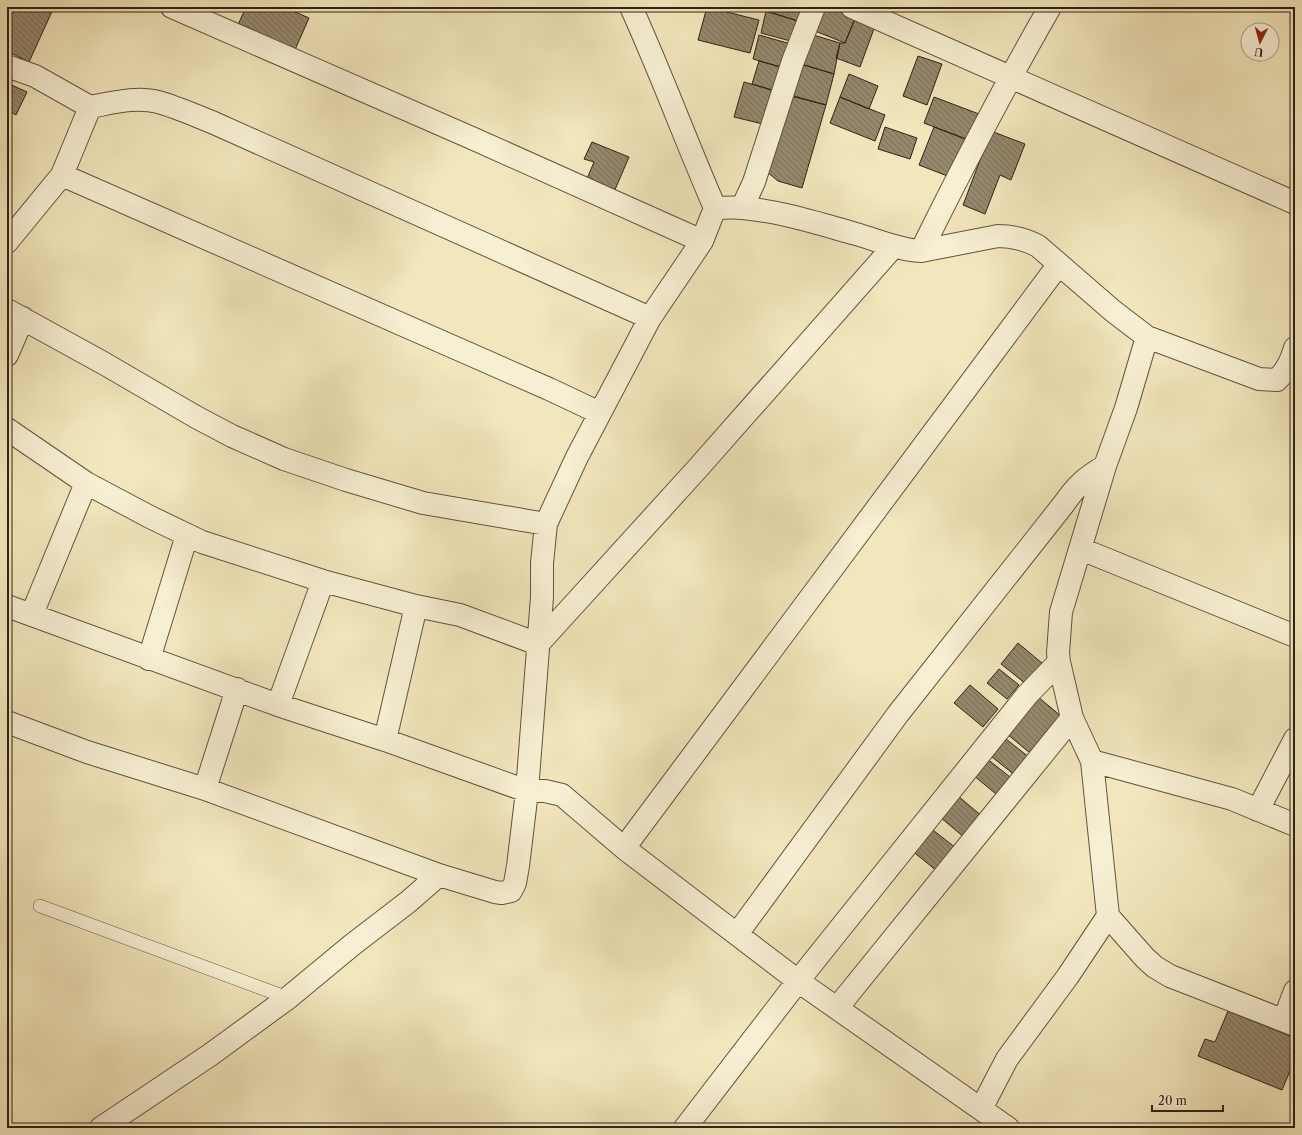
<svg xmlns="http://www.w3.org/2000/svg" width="1302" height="1135" viewBox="0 0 1302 1135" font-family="'Libre Caslon Text',serif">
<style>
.building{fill:url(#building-back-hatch);stroke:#302217}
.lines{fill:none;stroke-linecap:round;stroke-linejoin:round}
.lane-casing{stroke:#605340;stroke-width:14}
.street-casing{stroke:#605340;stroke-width:24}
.lane{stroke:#f7efd3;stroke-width:13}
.street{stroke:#f7efd3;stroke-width:22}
</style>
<defs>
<pattern id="building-back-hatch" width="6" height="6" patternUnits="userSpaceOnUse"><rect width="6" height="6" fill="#95886d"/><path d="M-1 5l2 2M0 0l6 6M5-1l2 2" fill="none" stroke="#7a6f59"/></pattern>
</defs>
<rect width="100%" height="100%" fill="#f2e6bc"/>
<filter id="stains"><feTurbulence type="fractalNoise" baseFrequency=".005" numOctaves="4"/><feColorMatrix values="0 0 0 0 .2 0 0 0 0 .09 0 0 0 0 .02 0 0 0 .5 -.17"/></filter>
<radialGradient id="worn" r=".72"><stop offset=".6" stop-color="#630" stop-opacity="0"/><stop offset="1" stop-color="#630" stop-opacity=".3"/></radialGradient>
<path class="building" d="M10,7H54L29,62L7,51V13Z
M246,7H284L309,18L294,52L237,27Z
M707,7L759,20L750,53L698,40Z
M767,7H806L801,22L766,11Z
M824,7H832L856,16L845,43L815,31Z
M766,11L801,22L794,42L761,33Z
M856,16L875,26L860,67L836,58L840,43H845Z
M810,34L840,43L834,74L801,64Z
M759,35L791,44L784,68L753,59Z
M918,56L942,64L927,105L903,96Z
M759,61L784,68L777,92L752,84Z
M801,64L834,74L826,105L791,96Z
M849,74L878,86L869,109L840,97Z
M744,82L826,105L802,188L778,181L760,166L771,126L734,117Z
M7,83L27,92L16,115L7,110Z
M840,97L885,115L875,141L830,123Z
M934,97L979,114L969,140L924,123Z
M885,127L917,138L910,159L878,149Z
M934,127L965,139L950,177L919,165Z
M991,131L1025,144L1011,180L1000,175L985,214L963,205Z
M592,142L629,157L614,192L586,181L594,162L584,159Z
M1018,643L1043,664L1026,684L1001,664Z
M999,669L1019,685L1007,699L987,683Z
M970,685L998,709L983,727L954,703Z
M1038,697L1061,716L1030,753L1007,734Z
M1006,739L1030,758L1016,776L992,757Z
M986,758L1010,777L996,794L973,775Z
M958,796L983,817L965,838L940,817Z
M929,827L956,848L937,871L911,850Z
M1228,1011L1295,1038V1059L1282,1090L1198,1056L1205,1039L1215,1042Z"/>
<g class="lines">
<g class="lane-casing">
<path id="lane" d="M40,906L288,998"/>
</g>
<g class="street-casing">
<path id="street" d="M172,7L474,139L702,241
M631,7C661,73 686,141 715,208
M852,7L1295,203
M7,66L35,76L90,107
M62,175L549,389L600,413
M742,208L754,182L793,61L814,7
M7,242L62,175L90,107C112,103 137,96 158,102C177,107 196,116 214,123L650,318
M921,251C962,168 1004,87 1050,7
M7,310L105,364L196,417L232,436L284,459L346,480L423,503L546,524
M1147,337L1259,379L1277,380C1287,370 1291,361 1295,348
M7,355L23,318
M7,429L86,483L150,517L202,542L323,581L416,606L460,615L538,644L698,468L894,246
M1081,549L1295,636
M7,606L278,705L385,740L527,791H545L562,795L624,848L798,981L1008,1128
M32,614L86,483
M149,659L187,535
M278,705L323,581
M7,722L87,752L205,789L439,875
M385,740L416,606
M1092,761L1232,799L1295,825
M205,789L237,689
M1258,810L1295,739
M624,848L1059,264
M737,934L898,714L1063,505C1077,485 1085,478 1105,466
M837,1008L1072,718
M1284,1020L1295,991
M981,1109L1007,1059L1068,976L1108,916
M101,1128L210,1055L288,998L352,945L408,902L439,875L495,892L502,893L511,891L515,883L518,866L527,791L542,597V563L546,524L577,457L650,318L702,241L715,208C724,208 733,207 742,208C780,211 820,224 856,234C877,240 899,250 921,251L998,236C1013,236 1025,239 1038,246L1113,311L1147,337L1126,408L1105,466L1061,612L1058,653L1059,662L1072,718L1092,761L1108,916L1145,958L1155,967L1170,976L1295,1025
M685,1128L798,981L1027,695L1059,662"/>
</g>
<use href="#lane" class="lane"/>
<use href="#street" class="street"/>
</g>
<rect width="1302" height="1135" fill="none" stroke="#f2e6bc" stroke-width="24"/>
<rect x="8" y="8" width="1286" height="1119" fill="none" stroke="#302217" stroke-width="2"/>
<rect x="12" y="12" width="1278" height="1111" fill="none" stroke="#302217"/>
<g transform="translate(1260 42) rotate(186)"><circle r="19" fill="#f7efd3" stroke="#a79d88"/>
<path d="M0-3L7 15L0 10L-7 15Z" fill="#8f2418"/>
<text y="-6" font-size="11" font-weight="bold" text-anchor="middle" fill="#302217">U</text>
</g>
<path d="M1152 1105v6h71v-6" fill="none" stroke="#302217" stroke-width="2"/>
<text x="1158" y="1105" font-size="12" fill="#302217" stroke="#f7efd3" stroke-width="3" paint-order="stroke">20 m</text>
<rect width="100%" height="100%" filter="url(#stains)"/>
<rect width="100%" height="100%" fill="url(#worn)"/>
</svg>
